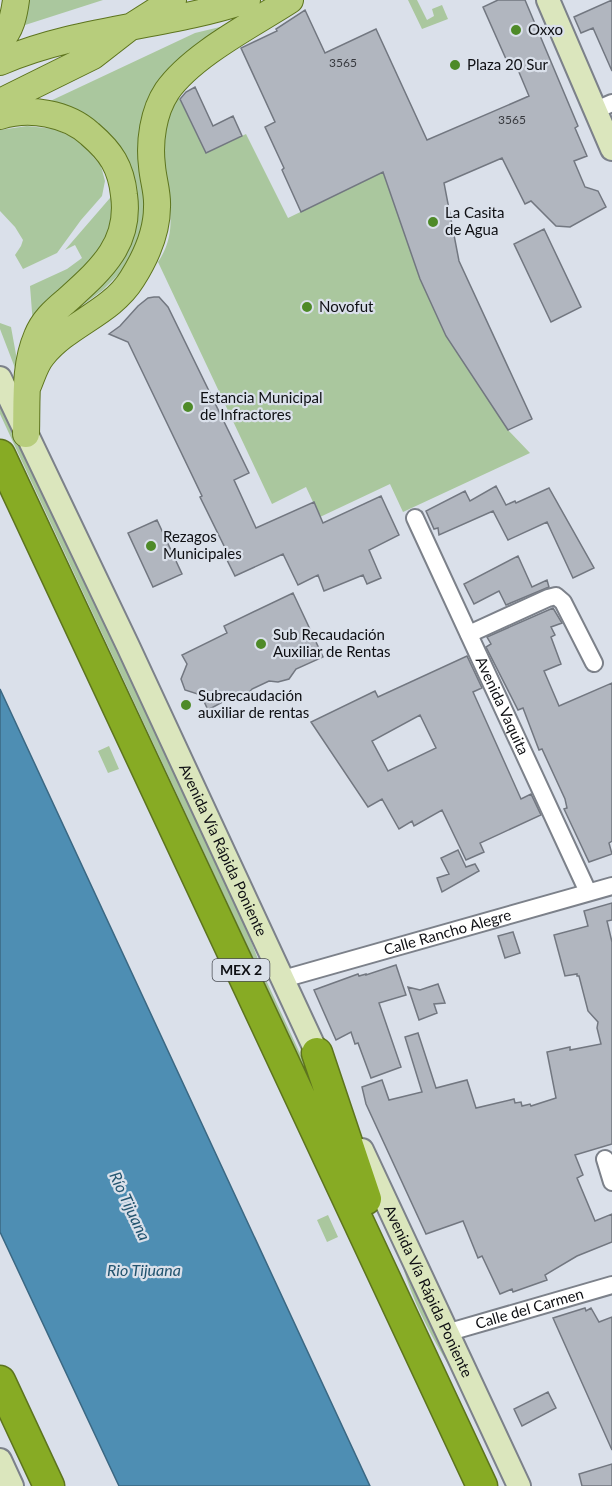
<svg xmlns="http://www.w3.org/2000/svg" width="612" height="1486" viewBox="0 0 612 1486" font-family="Lato,sans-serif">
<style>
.green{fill:#aac79e}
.water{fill:#4e8eb3;stroke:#3b6883;stroke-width:1.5}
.building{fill:#b1b6bf;stroke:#727780;stroke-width:1.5;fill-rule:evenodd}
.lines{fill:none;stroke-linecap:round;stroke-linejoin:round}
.street-casing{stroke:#7c818a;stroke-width:20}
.secondary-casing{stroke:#7c818a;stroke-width:26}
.primary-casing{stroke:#5d741e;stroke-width:28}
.highway-casing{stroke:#5d741e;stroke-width:33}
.street{stroke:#fff;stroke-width:16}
.secondary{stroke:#dbe6bd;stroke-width:22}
.primary{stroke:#b7cd7c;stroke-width:26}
.highway{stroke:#87ab24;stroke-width:30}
.poi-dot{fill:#4e8a28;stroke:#dae0ea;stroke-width:2}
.labels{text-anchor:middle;stroke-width:4.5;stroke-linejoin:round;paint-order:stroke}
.number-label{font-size:12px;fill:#37393e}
.shield{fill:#dae0ea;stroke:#4b4e54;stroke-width:1.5}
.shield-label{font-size:14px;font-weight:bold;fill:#0e0f13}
.poi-label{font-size:15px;fill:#0e0f13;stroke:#dae0ea;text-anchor:start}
.street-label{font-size:15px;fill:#0e0f13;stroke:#dae0ea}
.water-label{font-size:16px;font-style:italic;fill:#22546f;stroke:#dae0ea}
</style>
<rect width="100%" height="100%" fill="#dae0ea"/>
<path class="green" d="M29,0H103L22,26Z
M408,0H417L427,20L434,16L432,9L442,5L448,19L422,29Z
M220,27L224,31L187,52L172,66L158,82L149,101L147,215L131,262L103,290L56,325L85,296L134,184L46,103L195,33Z
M178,96L206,153L246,134L288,218L383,172L394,203L508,430L530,453L403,512L390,484L320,517L306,487L272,504L158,262C183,225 163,192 163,153C164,134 169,112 178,96Z
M27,126L54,129L72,137L84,146L101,166L105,181L102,196L81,220L57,253L23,269L15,255L21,246L23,240L15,227L0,211V130Z
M113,189C115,209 108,234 100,252L33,325L30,286L67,269L82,258L75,245L65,250L110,198Z
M0,323L11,327L17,360L15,368L0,329Z
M0,407L68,547L122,650L242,917L265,978L335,1129L333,1130L0,414Z
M109,746L119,769L108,773L98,751Z
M328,1215L338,1237L327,1242L317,1220Z
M400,1255L470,1400C442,1354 412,1308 400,1255Z"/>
<path class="water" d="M0,689L370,1486H119L0,1232Z"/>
<path class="building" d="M498,0H525L578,126L575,128L587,156L574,161L585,187L598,191L606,207L570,227L556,226L531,201L525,204L502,158L444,183L459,261L532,419L508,430L446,336L420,279L383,172L301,212L282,170L284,168L265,127L275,122L241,48L277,31L276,29L305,10L325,53L376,29L427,140L529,96L516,65L510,68L483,7Z
M612,0V71L593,28L581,33L574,17Z
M195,87L213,126L233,116L242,136L206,153L180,99L186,92Z
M544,229L581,307L551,322L514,244Z
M154,297H159L168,307L249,473L234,480L256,528L314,502L323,523L381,496L399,535L369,550L381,578L367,584L363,575L324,591L318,575L298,585L283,554L235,576L225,556L228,554L200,497L202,496L128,342L109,334L120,326L138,306L148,298Z
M496,486L506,505L515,501L516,503L549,488L594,568L573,578L547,522L508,540L493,511L439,535L438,528L434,529L426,511L465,491L470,501Z
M157,520L182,574L153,587L128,533Z
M518,556L532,587L547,580L549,587L506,605L499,591L474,604L464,584Z
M293,593L323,657L296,669L289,679L278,682L269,681L252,689L242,701L226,700L208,710L201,695L185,690L181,679L187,664L182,655L227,633L224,626Z
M553,608L562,623L551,627L555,635L551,637L561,664L544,671L559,706L612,683V841L609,843L612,854L589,862L564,809L567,808L565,799L542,749L539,750L523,708L518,710L486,647L491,644L487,637Z
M467,656L482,688L473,692L521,799L531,794L541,815L480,843L484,852L466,860L442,810L414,826L412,821L399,829L382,799L368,807L311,722L375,691L378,697ZM420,715L436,748L388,771L372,741Z
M458,850L466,867L475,864L479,871L442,892L437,878L449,874L441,858Z
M612,903V920L607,921L612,942V1144L575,1155L583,1175L577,1178L595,1221L612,1214V1242L577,1256L545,1275L547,1280L513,1292L512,1289L500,1294L482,1256L478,1258L463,1221L426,1234L366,1104L362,1087L382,1080L389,1100L422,1092L405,1037L418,1033L436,1088L467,1080L476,1108L514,1099L515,1103L521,1102L522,1106L530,1104L531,1106L556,1098L547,1052L570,1047V1050L601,1044L597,1028L598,1022L588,1011L579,976H577V974L565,976L554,935L588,926L584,911Z
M513,932L520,953L505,958L498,936Z
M396,965L406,995L379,1003L401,1067L371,1078L358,1043L355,1044L351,1032L336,1040L314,990L358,974L359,976L366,974V975Z
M438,984L445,1003L434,1004L437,1013L419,1020L408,987L420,990Z
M585,1308L586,1311L591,1308L599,1322L612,1317V1450L553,1318Z
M548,1392L556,1408L522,1426L514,1409Z
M612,1464V1486H582L579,1474Z"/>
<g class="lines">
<g class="street-casing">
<g id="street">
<path d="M596,110L612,103"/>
<path id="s1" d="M415,518L588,892"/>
<path d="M469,634L548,598L556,596L563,602L594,663"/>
<path id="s2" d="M283,979L612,886"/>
<path d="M605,1159L612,1182"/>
<path id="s3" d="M446,1333L612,1285"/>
</g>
</g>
<g class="secondary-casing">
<g id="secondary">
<path d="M548,0L612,149"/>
<path id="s4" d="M0,378L128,646L323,1066"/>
<path id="s5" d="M362,1150L519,1486"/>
<path d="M0,1460L12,1486"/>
</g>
</g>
<g class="primary-casing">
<path id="primary" d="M0,41C11,30 14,15 16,0
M0,62C78,28 166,27 247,0
M0,102L93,56L129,28L173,0
M0,116C29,107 67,113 90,134C111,152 121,167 124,195C131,245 99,271 66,301C54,311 43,321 37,336C24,366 27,402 26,434
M27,388C32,377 35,364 43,355C68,324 111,313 132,279C146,257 157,233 157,207C158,193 153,180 152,166C149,142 153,112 167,91C192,55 253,24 290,0"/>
</g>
<g class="highway-casing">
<path id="highway" d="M0,455L482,1486
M317,1053L366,1199
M0,1381L49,1486"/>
</g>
<use href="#street" class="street"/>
<use href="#secondary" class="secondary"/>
<use href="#primary" class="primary"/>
<use href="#highway" class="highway"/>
</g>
<g class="poi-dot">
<circle cx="516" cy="30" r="6"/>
<circle cx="455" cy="65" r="6"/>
<circle cx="433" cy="222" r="6"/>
<circle cx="307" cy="307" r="6"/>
<circle cx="188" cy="407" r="6"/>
<circle cx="151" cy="546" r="6"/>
<circle cx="261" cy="644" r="6"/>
<circle cx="186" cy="705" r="6"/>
</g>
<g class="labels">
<g class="number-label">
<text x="343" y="67">3565</text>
<text x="512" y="124">3565</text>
</g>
<rect class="shield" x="212.5" y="959" width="57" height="22" rx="4.5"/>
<g class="shield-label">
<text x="241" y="975">MEX 2</text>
</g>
<g class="poi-label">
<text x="528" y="35">Oxxo</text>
<text x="467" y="70">Plaza 20 Sur</text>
<text x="445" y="218">La Casita<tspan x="445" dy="17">de Agua</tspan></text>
<text x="319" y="312">Novofut</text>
<text x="200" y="403">Estancia Municipal<tspan x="200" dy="17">de Infractores</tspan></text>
<text x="163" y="542">Rezagos<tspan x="163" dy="17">Municipales</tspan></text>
<text x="273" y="640">Sub Recaudación<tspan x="273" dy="17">Auxiliar de Rentas</tspan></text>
<text x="198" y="701">Subrecaudación<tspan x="198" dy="17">auxiliar de rentas</tspan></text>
</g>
<g class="street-label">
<text dy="5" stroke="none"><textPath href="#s1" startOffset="207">Avenida Vaquita</textPath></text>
<text dy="5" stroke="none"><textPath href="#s4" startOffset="522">Avenida Vía Rápida Poniente</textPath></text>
<text dy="5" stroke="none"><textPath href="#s2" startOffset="171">Calle Rancho Alegre</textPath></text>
<text dy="5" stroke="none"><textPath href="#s5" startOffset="156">Avenida Vía Rápida Poniente</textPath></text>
<text dy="5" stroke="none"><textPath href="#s3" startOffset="87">Calle del Carmen</textPath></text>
</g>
<g class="water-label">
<text transform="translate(130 1206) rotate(65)" y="6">Río Tijuana</text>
<text x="144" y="1276">Rio Tijuana</text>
</g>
</g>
</svg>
